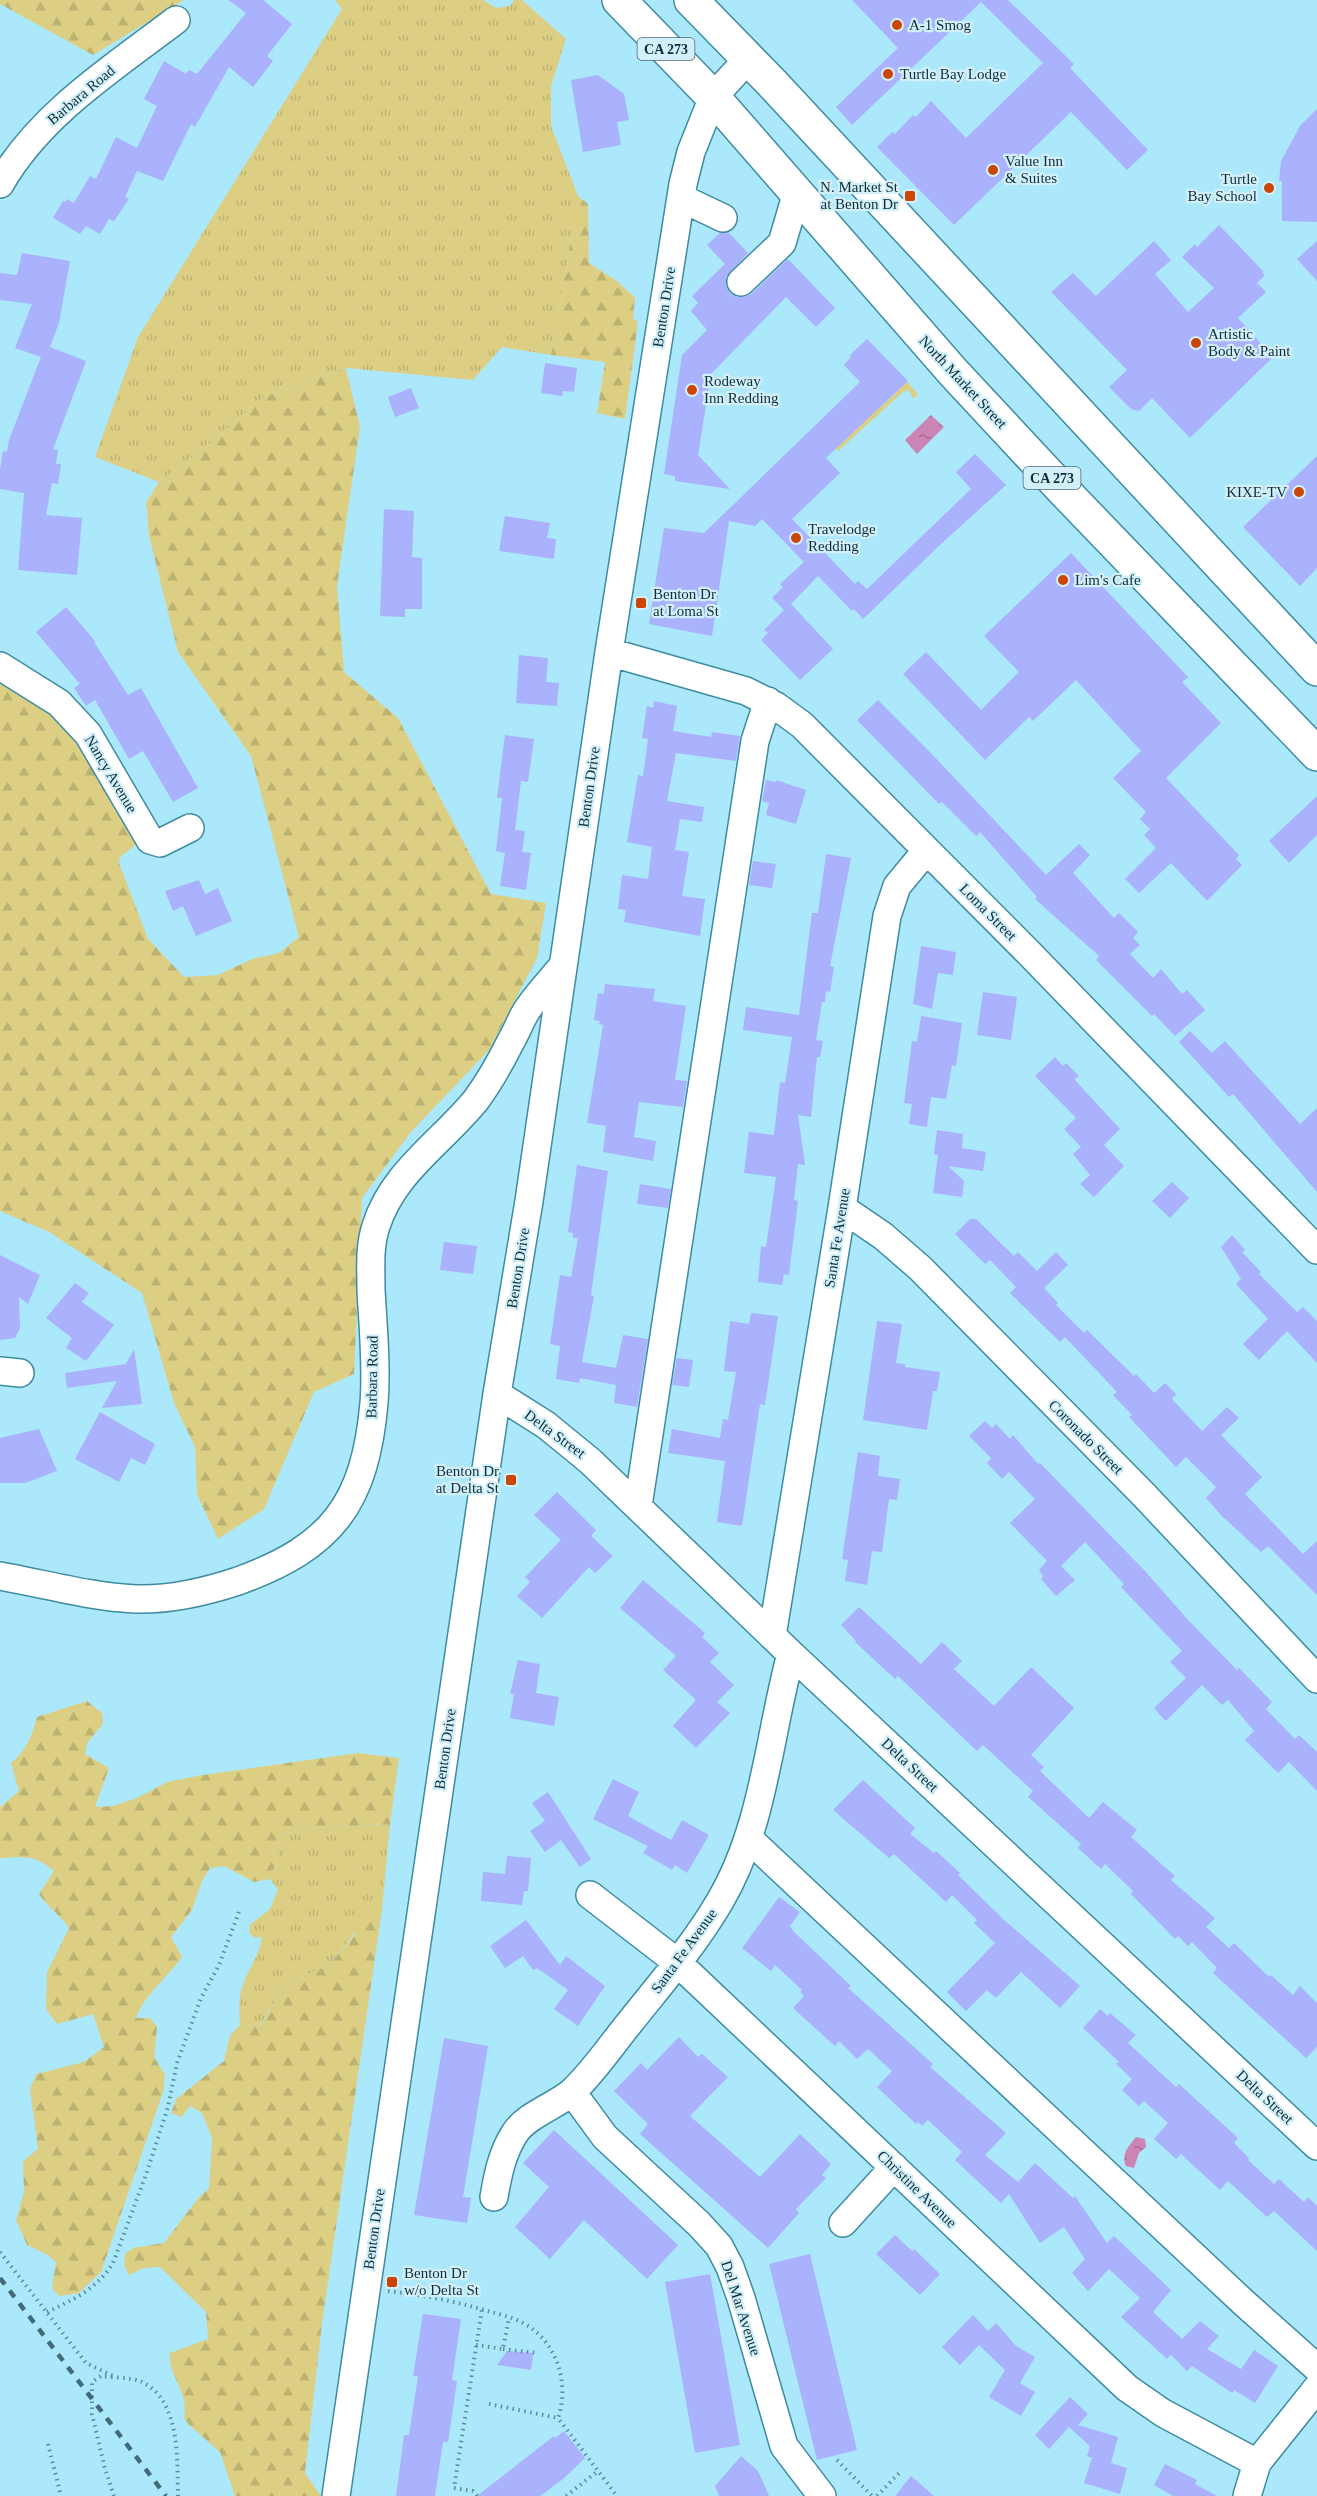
<svg xmlns="http://www.w3.org/2000/svg" width="1317" height="2496" viewBox="0 0 1317 2496" font-family="Georgia,serif">
<style>
.grass{fill:url(#grass-tufts)}
.forest{fill:url(#forest-firs)}
.water{fill:url(#water-ripples)}
.building{fill:#aab1fd}
.lines{fill:none;stroke-linecap:round;stroke-linejoin:round}
.minor-casing{stroke:#3d8ca2;stroke-width:30}
.major-casing{stroke:#3d8ca2;stroke-width:36}
.path{stroke:#5d8c9b;stroke-width:4;stroke-dasharray:1.5 4.5;stroke-linecap:butt}
.minor{stroke:#fff;stroke-width:27}
.major{stroke:#fff;stroke-width:33}
.rail{stroke:#416b78;stroke-width:4.5;stroke-dasharray:8 8;stroke-linecap:butt}
.poi-dot{fill:#cb4504;stroke:#d3f0fa;stroke-width:2}
.labels{text-anchor:middle;stroke-width:4.5;stroke-linejoin:round;paint-order:stroke}
.shield{fill:#d3f0fa;stroke:#496973;stroke-width:1.5}
.shield-label{font-size:14px;font-weight:bold;fill:#0e2f39}
.poi-label{font-size:15px;fill:#0e2f39;stroke:#d3f0fa;text-anchor:start}
.street-label{font-size:15px;fill:#0e2f39;stroke:#d3f0fa}
</style>
<defs>
<pattern id="grass-tufts" width="24" height="20" patternUnits="userSpaceOnUse" patternTransform="scale(1.5)"><rect width="24" height="20" fill="#dccf83"/><path d="M3 7l-1-3M5 7V3M7 7l1-3M15 17l-1-3M17 17v-4M19 17l1-3" fill="none" stroke="#bcb272"/></pattern>
<pattern id="forest-firs" width="22" height="20" patternUnits="userSpaceOnUse" patternTransform="scale(1.5)"><rect width="22" height="20" fill="#dccf83"/><path d="M5 1l3.5 6h-7zM16 11l3.5 6h-7z" fill="#bcb272"/></pattern>
<pattern id="water-ripples" width="26" height="14" patternUnits="userSpaceOnUse" patternTransform="scale(1.5)"><rect width="26" height="14" fill="#cb84b4"/><path d="M2 4q2-2 4 0t4 0M15 11q2-2 4 0t4 0" fill="none" stroke="#a36c93"/></pattern>
</defs>
<rect width="100%" height="100%" fill="#ace8fc"/>
<path class="grass" d="M335,0H483L496,8L510,6L514,0H522L566,39L551,86V126L578,196L551,355L502,347L473,380L346,368L264,397L203,449L159,482L95,457L138,337L342,9Z
M907,382L918,394L913,399L909,390L903,392L838,451L836,448L878,404L881,407Z
M390,1824L382,1909H374L329,1965L286,1984L259,2026L240,2025C239,2010 238,1996 244,1982C251,1964 258,1958 262,1937L255,1938L249,1933L250,1925L270,1909L278,1889L270,1879L277,1859L280,1834L315,1828Z"/>
<path class="forest" d="M0,0H184L93,55L0,4Z
M578,196L588,204L589,263L617,281L635,298L633,318L638,322L625,419L597,413L605,362L551,355Z
M346,368L360,427L337,586L344,672L398,718L491,894L546,903L537,958L489,1050L411,1132L362,1198L354,1374L314,1392L264,1509L218,1539L197,1495L195,1447L174,1403L142,1293L49,1232L0,1211V676L67,725L138,843L120,857L119,863L148,939L184,977L218,975L252,959L279,953L299,937L251,756L178,652L149,536L146,503L159,482L203,449L264,397Z
M87,1701L102,1713L103,1724L87,1743L85,1754L109,1768L95,1807L113,1806L137,1798L167,1782L203,1775L358,1753L399,1758L390,1824L315,1828L280,1834L277,1859L270,1879L254,1882L224,1866L210,1868L202,1881L192,1910L171,1937L182,1957C167,1978 145,1994 136,2018H150L157,2027L154,2057L165,2075L163,2092L101,2272L79,2293L59,2296L52,2288L56,2262L46,2254L27,2245L16,2220L24,2192L23,2161L38,2149L30,2089L36,2074L84,2062L104,2047L93,2014L57,2024L46,2009L47,1972L69,1928C60,1915 48,1907 39,1894L54,1871C35,1854 23,1857 0,1858V1807L19,1791L11,1763C27,1750 31,1737 37,1717Z
M374,1909H382L322,2324L305,2473L321,2496H235L220,2452L189,2425L184,2418C189,2389 167,2375 170,2353L208,2339L206,2312L160,2267L144,2268L129,2275L124,2265L125,2254L133,2248L164,2243L199,2197L209,2189L212,2138L202,2113L190,2106L182,2117L171,2113L176,2099L224,2061L230,2035L240,2025L260,2026L286,1984L329,1965L356,1933L350,1924L361,1912Z"/>
<path class="water" d="M931,415L944,427L917,454L905,440Z
M1136,2137L1145,2139L1146,2147L1139,2153L1134,2168L1126,2166C1121,2154 1128,2147 1136,2137Z"/>
<path class="building" d="M228,0H263L292,24L267,56L273,61L253,87L229,67L195,127L191,124L163,181L137,171L125,197L129,199L114,221L109,219L100,234L86,226L80,234L53,218L63,201L65,202L67,199L74,203L90,176L96,179L116,137L137,148L157,106L144,99L164,61L186,74L189,70L197,74L246,13Z
M852,0H1008L1074,64L1070,68L1148,150L1127,170L1071,112L954,225L877,147L892,132L895,134L913,115L916,117L931,101L966,138L1043,63L981,2L852,125L836,107L898,48Z
M598,75L624,94L629,120L617,122L621,145L583,152L571,80Z
M1317,109V222L1282,221V181H1279L1281,161L1300,126Z
M1219,225L1264,272L1262,273L1265,275L1257,283L1266,292L1238,318L1273,357L1190,438L1152,398L1139,411L1131,409L1109,387L1127,370L1051,292L1073,273L1096,296L1154,241L1171,260L1155,274L1188,312L1214,288L1182,257L1195,244L1197,247Z
M728,232L748,253L726,277V286L730,293L736,297H744L751,294L788,259L835,308L816,327L786,297L711,374L698,455L730,489L675,481V476L664,474L682,355L707,330L691,311L698,303L692,296L725,264L707,245L720,233Z
M1317,241V281L1297,259Z
M22,253L70,261L59,323L50,347L86,361L53,449L58,450L56,464H61L58,484L52,483L46,515L82,518L77,575L18,570L24,493L0,489V470L3,451L7,452L9,440L41,357L15,348L32,304L0,300V273L17,275Z
M867,339L908,381L826,458L840,473L792,519L855,584L858,581L867,589L971,489L956,472L975,454L1006,485L941,544L863,619L854,609L852,611L818,576L791,604L833,649L800,680L761,640L768,633L764,630L784,610L772,598L783,587L780,584L804,562L762,519L755,526L729,521L712,636L649,624L664,528L704,533L860,382L844,365L851,357L849,356Z
M545,363L577,368L574,392L563,391L562,396L541,393Z
M411,388L419,408L395,417L388,397Z
M1317,456V568L1300,586L1243,527Z
M384,509L414,511L412,557L422,558V609H405V617L380,616Z
M505,516L550,523L547,538L556,539L554,559L499,551Z
M1071,553L1188,677L1182,682L1221,723L1166,778L1239,855L1236,859L1242,865L1207,901L1171,863L1139,893L1125,879L1156,848L1144,835L1150,829L1140,819L1146,812L1113,778L1141,751L1076,680L1033,721L1029,717L985,760L903,674L926,652L981,710L1019,672L984,636Z
M66,607L95,641L94,642L128,695L141,688L198,788L173,802L143,751L129,759L95,700L86,706L74,688L80,684L36,632Z
M519,655L548,658L546,682L559,683L557,706L516,703Z
M878,700L930,752L1046,875L1079,844L1090,855L1073,873L1114,918L1119,913L1138,932L1133,938L1140,945L1130,954L1153,978L1161,969L1182,994L1187,990L1205,1010L1175,1036L1154,1014L1152,1016L1096,960L1099,956L1035,899L1037,897L980,832L976,836L942,802L939,804L857,720Z
M654,701L677,706L673,731L711,737L712,732L740,736L736,761L676,753L667,801L704,807L702,822L680,819L675,850L689,852L682,896L705,899L700,936L624,922L626,910L618,909L622,875L648,879L652,847L627,842L638,775L643,776L648,739L642,738L647,706L653,708Z
M505,735L534,739L528,782L521,781L515,830L525,831L522,852L531,853L526,890L500,886L505,853L496,851L502,798H497Z
M766,780L776,782V780L806,790L796,824L766,815L769,803L762,801Z
M1317,796V835L1289,863L1269,841Z
M826,854L851,858L830,966L834,967L830,992L826,991L825,1002H822L816,1040L823,1041L820,1057H817L811,1117L798,1115L805,1165L798,1164L794,1200L798,1201L789,1275L784,1274L782,1285L758,1282L761,1246L766,1247L776,1177L744,1173L749,1132L774,1135L780,1082L785,1083L792,1037L743,1030L746,1007L799,1015L812,913H818Z
M753,861L776,864L772,888L749,885Z
M199,880L205,894L218,888L232,921L196,936L183,906L173,911L165,891Z
M921,946L956,952L953,975L938,973L932,1009L913,1004Z
M605,984L655,989L653,1001L686,1006L675,1080L687,1081L683,1107L639,1102L634,1137L656,1141L653,1161L603,1152L606,1126L587,1123L603,1025L599,1024L600,1021L594,1020L598,993L604,994Z
M983,992L1017,997L1011,1040L977,1035Z
M921,1016L962,1023L956,1066L952,1065L946,1099L931,1097L927,1127L909,1124L912,1104L904,1103L912,1041L917,1042Z
M1190,1031L1212,1053L1225,1041L1300,1124L1317,1108V1192L1233,1094L1229,1097L1179,1042Z
M1055,1057L1063,1066L1066,1063L1079,1076L1074,1079L1120,1129L1104,1145L1124,1166L1094,1197L1080,1184L1090,1175L1073,1154L1081,1147L1064,1129L1076,1118L1035,1076Z
M937,1130L963,1134L962,1148L986,1152L983,1171L948,1166L964,1181L962,1197L933,1193L938,1155L934,1154Z
M577,1165L608,1171L591,1295L594,1296L582,1362L616,1368L623,1335L648,1339L637,1407L614,1403L616,1385L580,1378L579,1383L556,1379L560,1346L550,1344L560,1275L571,1277L578,1238H573V1233L568,1232Z
M1172,1182L1189,1198L1170,1218L1152,1201Z
M640,1184L671,1189L668,1208L637,1204Z
M970,1219H976L1014,1256L1018,1252L1037,1271L1056,1252L1068,1265L1044,1288L1058,1303L1056,1305L1084,1333L1087,1330L1134,1376L1136,1374L1154,1393L1165,1383L1176,1394L1172,1399L1202,1431L1227,1407L1239,1418L1221,1435L1262,1477L1245,1494L1303,1554L1317,1541V1595L1268,1546L1261,1552L1222,1516L1206,1498L1216,1487L1186,1457L1176,1467L1129,1417L1132,1415L1113,1395L1117,1392L1065,1337L1060,1342L1010,1293L1016,1287L990,1260L985,1264L955,1234Z
M1232,1235L1245,1250L1242,1252L1261,1272L1259,1274L1297,1312L1303,1307L1317,1321V1363L1287,1331L1259,1360L1243,1344L1268,1319L1236,1284L1241,1279L1221,1247Z
M444,1242L477,1246L473,1274L440,1270Z
M0,1255L40,1275L28,1304L19,1297L20,1328L15,1338L0,1340Z
M75,1283L89,1293L82,1302L114,1325L86,1361L66,1348L72,1338L46,1318Z
M751,1313L778,1316L765,1405L760,1404L742,1526L717,1522L725,1461L668,1453L672,1429L720,1438L723,1419L728,1420L736,1372L724,1371L730,1321L749,1324Z
M877,1321L902,1324L896,1363L905,1364V1367L940,1372L937,1391H933L927,1430L863,1420Z
M134,1349L142,1404L102,1408L117,1381L67,1388L65,1373L126,1364Z
M677,1358L693,1360L689,1387L672,1385Z
M100,1412L155,1444L145,1465L131,1458L119,1482L75,1459Z
M985,1421L992,1428L996,1424L1010,1439L1013,1435L1038,1464L1040,1463L1145,1571L1189,1621L1237,1670L1239,1668L1272,1702L1266,1709L1295,1739L1299,1735L1317,1752V1791L1289,1762L1278,1773L1245,1740L1254,1731L1228,1700L1222,1705L1202,1685L1166,1721L1160,1715L1154,1708L1186,1678L1170,1662L1182,1651L1121,1587L1124,1584L1085,1542L1061,1566L1075,1580L1056,1596L1041,1579L1043,1576L1039,1570L1047,1561L1010,1523L1035,1499L1009,1472L1002,1479L987,1463L991,1458L969,1436Z
M39,1429L57,1471L25,1483H0V1438Z
M858,1452L880,1456L878,1476L900,1479L897,1500L889,1499L882,1552L872,1551L867,1585L845,1581L848,1560L842,1559Z
M557,1492L596,1530L591,1536L613,1556L595,1573L589,1567L542,1618L517,1596L530,1582L525,1577L561,1540L534,1515Z
M643,1580L705,1633L702,1637L719,1653L710,1662L734,1685L717,1702L730,1713L696,1748L673,1726L696,1700L663,1670L676,1656L620,1608Z
M859,1607L921,1664L942,1642L962,1661L954,1669L994,1706L1031,1667L1074,1708L1031,1755L1044,1767L1040,1771L1089,1818L1103,1802L1137,1830L1131,1837L1175,1876L1171,1880L1215,1918L1206,1927L1229,1948L1234,1943L1269,1977L1271,1975L1293,1995L1300,1986L1317,2003V2047L1306,2058L1213,1973L1217,1968L1192,1942L1188,1946L1178,1936L1175,1939L1131,1894L1133,1891L1105,1864L1101,1869L1078,1848L1081,1844L1028,1797L1033,1791L983,1745L977,1751L898,1676L895,1679L855,1642L856,1641L841,1625Z
M518,1660L540,1664L536,1693L559,1697L554,1726L510,1718L514,1694H510Z
M613,1779L639,1792L628,1816L671,1840L682,1820L709,1835L687,1873L675,1865L672,1870L643,1853L648,1846L593,1819Z
M863,1780L915,1828L910,1834L934,1853L936,1851L960,1873L958,1875L1003,1919L1080,1986L1060,2008L1021,1972L996,1998L987,1990L966,2011L947,1992L995,1943L974,1923L977,1920L952,1895L946,1902L894,1854L889,1858L833,1810Z
M548,1792L591,1859L580,1867L561,1840L545,1852L530,1831L545,1821L532,1803Z
M507,1856L531,1858L528,1891H524L522,1905L481,1901L483,1872L505,1874Z
M779,1897L800,1912L790,1926L793,1931L851,1986L848,1988L933,2064L930,2067L1006,2133L985,2155L1018,2182L1035,2163L1073,2198L1075,2196L1107,2243L1114,2236L1171,2290L1153,2312L1182,2339L1200,2321L1219,2336L1207,2349L1241,2369L1254,2350L1278,2366L1255,2403L1234,2390L1232,2393L1192,2366L1187,2371L1171,2355L1167,2359L1121,2317L1140,2298L1109,2269L1088,2291L1072,2273L1085,2259L1064,2227L1040,2243L1009,2194L1001,2203L955,2160L962,2152L928,2120L922,2126L918,2122L916,2124L877,2087L892,2071L868,2049L857,2059L839,2041L835,2046L793,2008L804,1996L800,1992L802,1990L775,1965L771,1971L742,1948Z
M526,1920L560,1965L566,1956L605,1986L578,2026L554,2009L568,1990L537,1968L533,1970L523,1956L505,1968L490,1946Z
M1100,2009L1108,2016L1110,2013L1136,2035L1128,2043L1176,2087L1179,2084L1238,2138L1234,2143L1249,2158L1248,2160L1274,2184L1279,2179L1304,2202L1308,2197L1317,2206V2251L1274,2211L1267,2217L1228,2181L1220,2190L1181,2154L1176,2159L1154,2139L1168,2123L1144,2101L1139,2106L1122,2090L1132,2079L1116,2064L1119,2062L1083,2028Z
M679,2037L698,2057L702,2054L728,2077L690,2116L760,2177L800,2134L831,2164L822,2175L826,2178L796,2209L799,2213L768,2248L640,2134L648,2124L614,2091L641,2063L647,2070Z
M444,2038L488,2046L463,2197L471,2198L467,2223L414,2215Z
M554,2130L678,2245L647,2279L584,2220L550,2259L515,2227L549,2187L523,2163Z
M895,2235L912,2251L914,2249L940,2274L920,2295L876,2254Z
M810,2254L857,2450L817,2460L769,2264Z
M710,2274L740,2445L695,2453L665,2282Z
M423,2314L461,2319L452,2380L457,2381L448,2442H443L435,2496H396L404,2435H409L418,2376H413Z
M973,2315L988,2331L996,2323L1016,2346L1035,2357L1020,2383L1035,2392L1021,2416L989,2397L1005,2370L979,2345L960,2365L942,2347Z
M507,2351L533,2353L531,2370L497,2365Z
M1070,2397L1088,2414L1078,2425L1118,2437L1111,2463L1127,2468L1120,2494L1084,2483L1092,2458L1087,2456L1090,2446L1069,2427L1049,2449L1035,2435Z
M564,2431L585,2458L563,2479L540,2496H477L554,2436L555,2438Z
M741,2456L758,2471L769,2496H719L715,2486Z
M1165,2464L1197,2480L1195,2484L1217,2496H1173L1154,2485Z
M911,2476L934,2496H895Z"/>
<g class="lines">
<g class="minor-casing">
<path id="minor" d="M0,184C40,114 113,68 176,20
M681,198L723,218
M741,282L782,243L797,192
M609,652L746,691L776,706L802,725L1029,953L1317,1250
M0,666L59,703L88,734L150,840L160,843L190,828
M842,1208L883,1236L920,1268L1144,1495L1317,1679
M0,1371L20,1373
M497,1394L546,1425L590,1461L791,1654L1317,2146
M638,1506L755,741L768,701
M0,1576C45,1584 91,1597 136,1599C171,1600 205,1592 238,1581C332,1547 365,1504 374,1403C377,1366 373,1327 371,1290C371,1268 369,1247 376,1226C393,1172 442,1142 476,1100C490,1081 501,1061 511,1041C517,1031 521,1019 527,1010C537,995 550,981 561,968
M772,1636L842,1208L887,916L897,886L926,851
M748,1838L1243,2302L1317,2368
M590,1895L678,1963L1127,2388L1163,2413L1257,2463
M572,2092L605,2137L699,2224L719,2246L730,2267L741,2298L784,2446L822,2496
M494,2197C498,2174 502,2153 515,2133C526,2115 558,2105 573,2091C595,2070 612,2044 631,2021C662,1982 695,1944 720,1901C764,1827 769,1735 791,1654
M843,2223L894,2167
M336,2496L497,1394L529,1201L609,652L683,184L691,152L713,97L749,58
M1247,2496L1257,2463L1317,2388"/>
</g>
<g class="major-casing">
<path id="major" d="M619,0L713,97L953,372L1063,490L1317,754
M691,0L772,83L1317,669"/>
</g>
<path class="path" d="M0,2252L86,2363L113,2376
M388,2291C423,2295 454,2301 488,2311C499,2314 512,2317 523,2323C557,2341 570,2383 558,2418L617,2496
M47,2312C73,2300 97,2289 113,2263L147,2172L168,2107L177,2063L201,1998L219,1965L239,1912
M476,2345L503,2349L509,2318
M503,2349L536,2353
M489,2404L558,2418
M48,2444L61,2496
M837,2460L872,2496
M114,2496L105,2469L92,2414V2382L101,2376C113,2378 131,2377 142,2382C181,2401 177,2460 178,2496
M477,2496L473,2491L454,2488L482,2309
M566,2496L598,2471
M877,2496L901,2471"/>
<use href="#minor" class="minor"/>
<use href="#major" class="major"/>
<path class="rail" d="M0,2278L166,2496"/>
</g>
<g class="poi-dot">
<circle cx="897" cy="25" r="6"/>
<circle cx="888" cy="74" r="6"/>
<circle cx="993" cy="170" r="6"/>
<circle cx="1269" cy="188" r="6"/>
<rect x="904" y="190" width="12" height="12" rx="3"/>
<circle cx="1196" cy="343" r="6"/>
<circle cx="692" cy="390" r="6"/>
<circle cx="1299" cy="492" r="6"/>
<circle cx="796" cy="538" r="6"/>
<circle cx="1063" cy="580" r="6"/>
<rect x="635" y="597" width="12" height="12" rx="3"/>
<rect x="505" y="1474" width="12" height="12" rx="3"/>
<rect x="386" y="2276" width="12" height="12" rx="3"/>
</g>
<g class="labels">
<g class="shield">
<rect x="637.5" y="38" width="57" height="22" rx="4.5"/>
<rect x="1023.5" y="467" width="57" height="22" rx="4.5"/>
</g>
<g class="shield-label">
<text x="666" y="54">CA 273</text>
<text x="1052" y="483">CA 273</text>
</g>
<g class="poi-label">
<text x="909" y="30">A-1 Smog</text>
<text x="900" y="79">Turtle Bay Lodge</text>
<text x="1005" y="166">Value Inn<tspan x="1005" dy="17">&amp; Suites</tspan></text>
<text x="1257" y="184" text-anchor="end">Turtle<tspan x="1257" dy="17">Bay School</tspan></text>
<text x="898" y="192" text-anchor="end">N. Market St<tspan x="898" dy="17">at Benton Dr</tspan></text>
<text x="1208" y="339">Artistic<tspan x="1208" dy="17">Body &amp; Paint</tspan></text>
<text x="704" y="386">Rodeway<tspan x="704" dy="17">Inn Redding</tspan></text>
<text x="1287" y="497" text-anchor="end">KIXE-TV</text>
<text x="808" y="534">Travelodge<tspan x="808" dy="17">Redding</tspan></text>
<text x="1075" y="585">Lim's Cafe</text>
<text x="653" y="599">Benton Dr<tspan x="653" dy="17">at Loma St</tspan></text>
<text x="499" y="1476" text-anchor="end">Benton Dr<tspan x="499" dy="17">at Delta St</tspan></text>
<text x="404" y="2278">Benton Dr<tspan x="404" dy="17">w/o Delta St</tspan></text>
</g>
<g class="street-label">
<text transform="translate(81 95) rotate(-40)" y="5">Barbara Road</text>
<text transform="translate(664 307) rotate(-81)" y="5">Benton Drive</text>
<text transform="translate(963 382) rotate(47)" y="5">North Market Street</text>
<text transform="translate(111 774) rotate(59)" y="5">Nancy Avenue</text>
<text transform="translate(589 787) rotate(-82)" y="5">Benton Drive</text>
<text transform="translate(988 912) rotate(45)" y="5">Loma Street</text>
<text transform="translate(837 1238) rotate(-81)" y="5">Santa Fe Avenue</text>
<text transform="translate(518 1268) rotate(-81)" y="5">Benton Drive</text>
<text transform="translate(372 1377) rotate(-89)" y="5">Barbara Road</text>
<text transform="translate(555 1434) rotate(36)" y="5">Delta Street</text>
<text transform="translate(1086 1437) rotate(45)" y="5">Coronado Street</text>
<text transform="translate(445 1749) rotate(-82)" y="5">Benton Drive</text>
<text transform="translate(910 1765) rotate(43)" y="5">Delta Street</text>
<text transform="translate(684 1951) rotate(-54)" y="5">Santa Fe Avenue</text>
<text transform="translate(1265 2097) rotate(43)" y="5">Delta Street</text>
<text transform="translate(917 2189) rotate(44)" y="5">Christine Avenue</text>
<text transform="translate(374 2229) rotate(-82)" y="5">Benton Drive</text>
<text transform="translate(741 2308) rotate(72)" y="5">Del Mar Avenue</text>
</g>
</g>
</svg>
